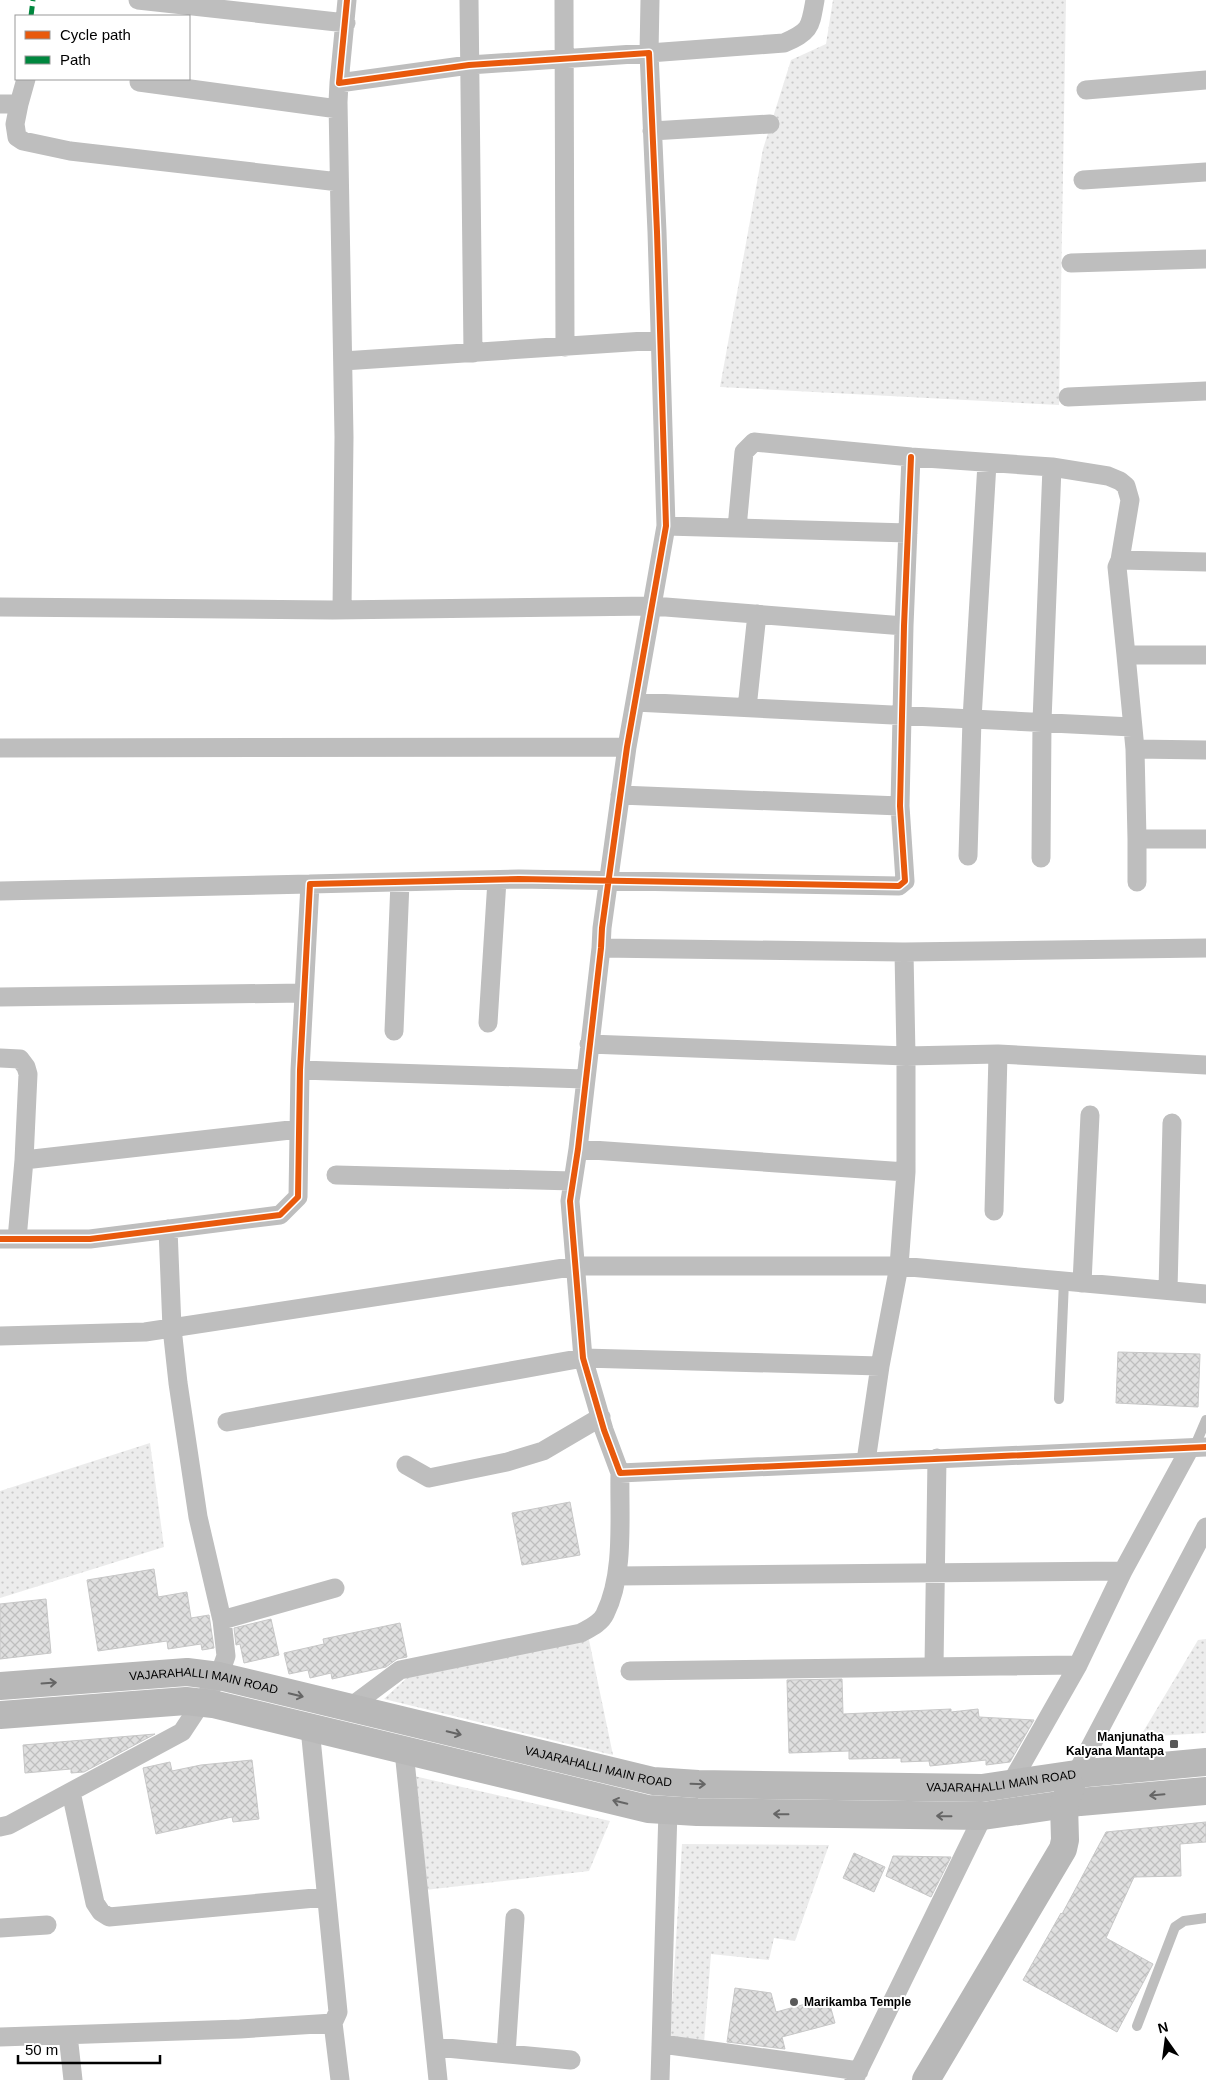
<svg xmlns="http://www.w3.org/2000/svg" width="1206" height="2080" viewBox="0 0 1206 2080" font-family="Helvetica,sans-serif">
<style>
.green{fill:url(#green-dots)}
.building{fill:url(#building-cross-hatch);stroke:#c7c7c7}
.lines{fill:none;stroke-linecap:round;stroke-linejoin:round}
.lane{stroke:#bebebe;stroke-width:10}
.street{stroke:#bebebe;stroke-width:19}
.secondary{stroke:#b8b8b8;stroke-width:28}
.quiet{stroke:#00873e;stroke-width:5;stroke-dasharray:10 5;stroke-linecap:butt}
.cycleway-casing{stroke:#fff;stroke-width:9}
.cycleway{stroke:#e8590c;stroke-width:6}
.oneway{stroke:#656565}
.poi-dot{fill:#595959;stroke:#fff;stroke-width:2}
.labels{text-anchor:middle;stroke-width:4;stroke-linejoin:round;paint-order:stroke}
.street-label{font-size:12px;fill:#000;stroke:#fff}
.poi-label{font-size:12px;font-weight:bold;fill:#000;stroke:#fff;text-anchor:end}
</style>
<defs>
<pattern id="green-dots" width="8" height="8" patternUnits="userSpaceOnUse" patternTransform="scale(1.25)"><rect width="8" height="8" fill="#ececec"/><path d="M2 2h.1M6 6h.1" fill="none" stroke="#c9c9c9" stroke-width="1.8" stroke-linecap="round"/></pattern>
<pattern id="building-cross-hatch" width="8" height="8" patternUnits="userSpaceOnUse" patternTransform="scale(1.25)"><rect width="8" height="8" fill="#dfdfdf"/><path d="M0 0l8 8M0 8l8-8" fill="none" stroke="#bebebe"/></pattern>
</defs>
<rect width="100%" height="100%" fill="#fff"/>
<path class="green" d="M833,0H1066L1059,405L720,387L763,149L791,60L826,44Z
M150,1443L164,1547L0,1598V1491Z
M1206,1639V1733L1140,1737L1198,1640Z
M589,1640L613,1755L384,1699L411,1674Z
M414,1776L610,1821L589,1871L425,1890Z
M682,1844L829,1845L795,1941L774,1938L769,1960L711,1954L704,2043L670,2036Z"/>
<path class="building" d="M1118,1352L1200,1354L1198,1407L1116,1403Z
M570,1502L580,1555L522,1565L512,1513Z
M154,1569L158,1597L187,1592L191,1618L209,1615L214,1648L202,1650L201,1644L168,1649L167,1641L98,1651L87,1580Z
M46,1599L51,1653L0,1659V1604Z
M271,1619L279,1655L244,1663L240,1644L236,1645L234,1628Z
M400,1623L407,1657L397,1659L386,1667L332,1679L331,1673L310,1678L308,1670L289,1674L284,1653L324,1644L323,1639Z
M842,1679L843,1714L951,1709V1712L978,1709L979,1717L1034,1720L1010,1762L986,1765V1760L930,1766L929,1761L901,1762V1758L849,1759V1751L789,1753L787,1680Z
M155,1734L84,1772L71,1773V1769L25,1773L23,1745Z
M252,1760L259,1819L233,1822L232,1817L156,1834L143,1768L170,1762L172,1771L201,1765Z
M1206,1822V1842L1180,1844L1181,1876L1134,1877L1106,1938L1153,1964L1117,2032L1023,1980L1061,1913L1062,1914L1106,1832Z
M854,1853L885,1867L874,1892L843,1878Z
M893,1856L951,1857L931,1897L886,1876Z
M735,1988L771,1993L776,2012L828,1998L835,2023L782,2037L785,2049L727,2042Z"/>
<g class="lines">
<path class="lane" d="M1059,1399L1064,1281
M1194,1448L1206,1420
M1137,2026L1175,1927L1184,1921L1206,1918"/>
<path class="street" d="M138,0L346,23
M347,0L339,83L469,65L649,53L657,232L666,526L627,747L602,928L601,948L578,1149L570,1201L583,1358L604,1430L620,1473L1206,1447
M469,0L473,353
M564,0L565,347
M650,0L649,53L784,43C811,31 810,28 815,0
M139,82L338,109
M339,83L338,102L344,437L342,610
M1086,90L1206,80
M0,104H19L15,124L17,137L23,141L70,151L339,182
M19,104L26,79
M652,131L770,124
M1083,180L1206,172
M1071,263L1206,259
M343,361L660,340
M1068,397L1206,391
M666,526L908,533
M737,528L744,452L754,442L911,457L1052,467L1108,476L1120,481L1126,486L1130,500L1120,560
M0,607L333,610L653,606L904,626
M1126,655L1117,567L1120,560L1206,562
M1206,655H1126L1135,749L1137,839H1206
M635,702L1132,727
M747,708L757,614
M0,748L627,747
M1135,749L1206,750
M620,795L900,806
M1137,839V882
M968,856L972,719L987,463
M1041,858L1042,721L1052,467
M0,891L310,884
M601,948L904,952L1206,948
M904,952L906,1056L998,1054L1206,1065
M0,997L303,993
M488,1023L497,880
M394,1031L400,882
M589,1044L906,1056V1172L899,1266L880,1366L866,1461
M0,1058L20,1059L26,1067L28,1074L24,1160
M300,1070L585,1079
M578,1149L906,1172
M336,1175L573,1181
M994,1211L998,1054
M0,1239H90L280,1215L298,1197L300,1070L310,884L519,879L899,886L905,881L900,806L904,626L911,457
M17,1239L24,1160L299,1129
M1082,1283L1090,1115
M1168,1290L1172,1123
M0,1336L145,1332L577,1266H899L1206,1294
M227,1422L583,1358L880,1366
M406,1465L429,1478L507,1462L543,1451L601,1417
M618,1576L1123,1571
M222,1620L335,1588
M934,1667L937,1458
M630,1671L1078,1665
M349,1708L400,1670L581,1633C590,1628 601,1623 605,1614C625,1574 619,1517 620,1473
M404,1751L438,2080
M1076,1774L1206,1527
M1011,1783L1078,1665L1123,1571L1190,1448
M71,1792L95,1903L101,1912L109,1917L326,1897
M0,1827L9,1825L182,1732L219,1676L226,1656L222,1620L198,1517L178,1383L172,1328L168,1229
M0,1928L47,1925
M333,2023L340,2080
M68,2035L73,2080
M0,2037L240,2029L333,2023L338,2012L310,1728
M662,2044L859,2071
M436,2047L571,2060
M506,2054L515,1918
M660,2080L668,1810
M854,2080L983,1816"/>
<g class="secondary">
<path id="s1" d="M0,1686L187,1672L219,1676L653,1781L698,1784L982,1788L1076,1774L1206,1762"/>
<path d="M0,1715L186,1701L213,1704L648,1809L697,1812L983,1816L1080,1802L1206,1791"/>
<path d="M926,2080L1063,1849L1065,1840L1064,1804L1071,1787"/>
</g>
<path class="quiet" d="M31,16L33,0"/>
<g class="cycleway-casing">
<path id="cycleway" d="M347,0L339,83L469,65L649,53L657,232L666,526L627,747L602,928L601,948L578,1149L570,1201L583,1358L604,1430L620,1473L1206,1447
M0,1239H90L280,1215L298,1197L300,1070L310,884L519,879L899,886L905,881L900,806L904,626L911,457"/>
</g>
<use href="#cycleway" class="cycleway"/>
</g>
<defs><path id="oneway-shaft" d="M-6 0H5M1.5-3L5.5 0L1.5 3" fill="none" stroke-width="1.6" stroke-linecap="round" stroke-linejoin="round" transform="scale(1.25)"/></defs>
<g class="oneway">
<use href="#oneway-shaft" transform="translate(49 1683) rotate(-4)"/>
<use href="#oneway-shaft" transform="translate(296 1695) rotate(14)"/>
<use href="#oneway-shaft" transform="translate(454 1733) rotate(13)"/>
<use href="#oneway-shaft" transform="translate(698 1784) rotate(2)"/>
<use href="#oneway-shaft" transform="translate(1157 1795) rotate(175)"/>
<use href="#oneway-shaft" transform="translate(620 1802) rotate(-167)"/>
<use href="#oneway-shaft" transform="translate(781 1814) rotate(-179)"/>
<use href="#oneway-shaft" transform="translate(944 1816) rotate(-179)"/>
</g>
<g class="poi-dot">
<rect x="1169" y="1739" width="10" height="10" rx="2.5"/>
<circle cx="794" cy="2002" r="5"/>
</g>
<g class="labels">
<g class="street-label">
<text dy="4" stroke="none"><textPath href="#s1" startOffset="205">VAJARAHALLI MAIN ROAD</textPath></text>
<text dy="4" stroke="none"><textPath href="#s1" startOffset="610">VAJARAHALLI MAIN ROAD</textPath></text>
<text dy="4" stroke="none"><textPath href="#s1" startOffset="1015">VAJARAHALLI MAIN ROAD</textPath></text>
</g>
<g class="poi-label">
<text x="1164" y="1741">Manjunatha<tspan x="1164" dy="14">Kalyana Mantapa</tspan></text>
<text x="804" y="2006" text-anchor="start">Marikamba Temple</text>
</g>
</g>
<rect x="15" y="15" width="175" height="65" fill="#ffffff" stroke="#999999"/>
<rect x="25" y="31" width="25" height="8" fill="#e8590c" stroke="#999999"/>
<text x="60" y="40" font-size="15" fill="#000000">Cycle path</text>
<rect x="25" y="56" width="25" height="8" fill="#00873e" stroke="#999999"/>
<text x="60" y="65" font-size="15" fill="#000000">Path</text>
<g transform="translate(1166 2040) rotate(346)" stroke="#ffffff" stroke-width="4" paint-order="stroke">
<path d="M0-4L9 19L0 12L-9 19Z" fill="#000000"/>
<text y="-8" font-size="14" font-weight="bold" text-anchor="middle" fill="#000000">N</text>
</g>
<path d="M18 2055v8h142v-8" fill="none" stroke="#000000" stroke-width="2.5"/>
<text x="25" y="2055" font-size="15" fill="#000000" stroke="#ffffff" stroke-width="4" paint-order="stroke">50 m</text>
</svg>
